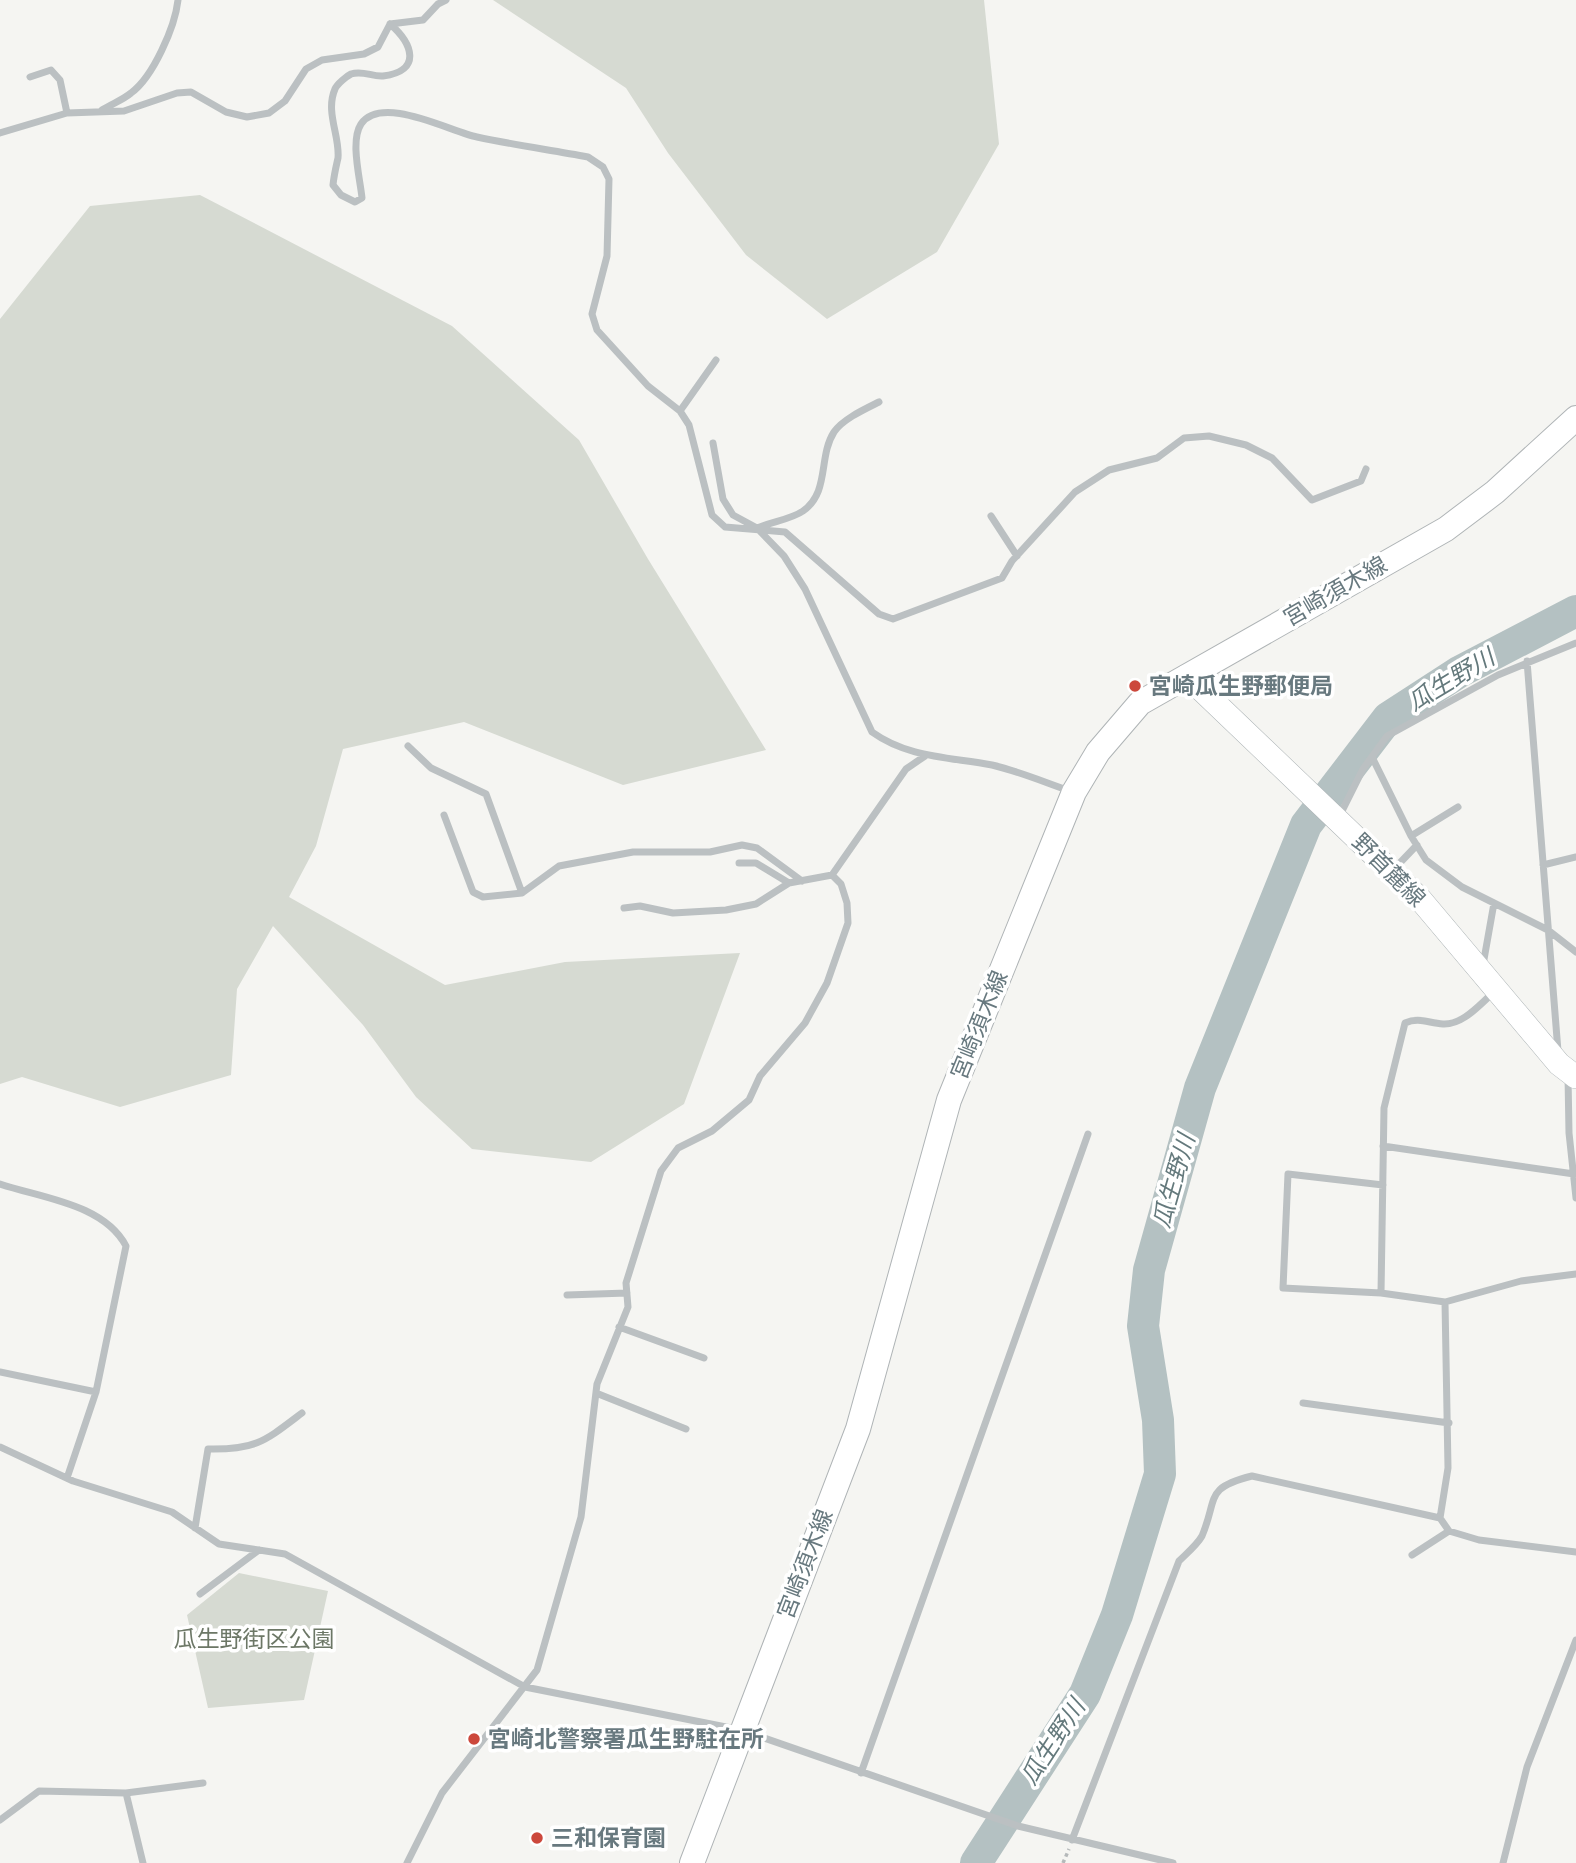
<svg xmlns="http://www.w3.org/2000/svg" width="1576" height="1863" viewBox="0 0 1576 1863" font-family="'Sofia Sans Condensed','Noto Sans JP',sans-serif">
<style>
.green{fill:#d6dad2}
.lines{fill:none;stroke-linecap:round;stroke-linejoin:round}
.river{stroke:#b4c1c2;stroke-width:32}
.secondary-casing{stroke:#adb4b6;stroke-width:24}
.primary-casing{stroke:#afb4b6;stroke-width:26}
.path{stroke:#b5b9ba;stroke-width:3.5;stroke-dasharray:3.5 3.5;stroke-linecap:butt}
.street{stroke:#bbc0c2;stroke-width:7}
.secondary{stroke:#fff;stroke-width:23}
.primary{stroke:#fff;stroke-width:24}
.poi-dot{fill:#cc483c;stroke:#fff;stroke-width:2.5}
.labels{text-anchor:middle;stroke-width:7;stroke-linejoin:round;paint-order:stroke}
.street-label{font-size:23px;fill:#68797f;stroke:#fff}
.poi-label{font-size:23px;font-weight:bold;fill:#68797f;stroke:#fff;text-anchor:start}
.park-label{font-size:23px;fill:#6c7766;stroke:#fff}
.water-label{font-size:24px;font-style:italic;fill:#64797c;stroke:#fff}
</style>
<rect width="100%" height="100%" fill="#f5f5f2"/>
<path class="green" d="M493,0H984L999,144L937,252L827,319L746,255L668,153L626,88Z
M200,195L452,326L579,440L648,559L766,750L623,785L464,722L343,749L316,846L289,897L445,985L565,962L740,953L684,1104L591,1162L472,1149L416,1097L363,1025L273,926L237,989L231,1075L120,1107L22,1077L0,1084V319L90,206Z
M239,1573L328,1591L304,1700L208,1708L187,1615Z"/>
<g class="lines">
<path class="river" d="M976,1863L1085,1694L1117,1615L1160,1474L1158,1420L1143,1326L1149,1270L1200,1088L1306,825L1388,718L1459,672L1576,611"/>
<g class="secondary-casing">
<path id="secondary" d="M1187,676L1420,899L1559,1064L1576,1077"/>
</g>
<g class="primary-casing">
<path id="primary" d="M692,1863L858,1429L949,1100L1074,792L1098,752L1140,703L1446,529L1495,492L1576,418"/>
</g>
<path class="path" d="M1063,1863L1069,1849"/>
<path class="street" d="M390,24C412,43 423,71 383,76C372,77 363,70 351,74C347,76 337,84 335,89C325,112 340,136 338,158C336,167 334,175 333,185L341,195L355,202L362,198C360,178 350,141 361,124C382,94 451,132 477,137C514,145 551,150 588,157L603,167L609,179L607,256L592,314L597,330L648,386L680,411L689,425L712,515L725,527L785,532L879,614L893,619L1002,578L1012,561L1075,492L1109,470L1157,458L1184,438L1209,436L1246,445L1272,458L1312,500L1361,481L1366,469
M390,24L423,20L438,4L446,0
M30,77L51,70L60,80L67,113
M102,110C111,104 123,100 131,93C153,77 175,27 178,0
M0,133L67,113L124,111L177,93L191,92L226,112L247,117L269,113L285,101L306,69L322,60L364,54L378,47L390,24
M680,411L716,360
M713,443L723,499L733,515L757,528L784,556L805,589L872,732C908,758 950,757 992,765C1018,771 1044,782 1070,791
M991,516L1017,556
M757,528C771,522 792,519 803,511C830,492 818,457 834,432C843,419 865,409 879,402
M1527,661L1558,1051
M408,746L431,768L486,794L522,893
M1372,757L1411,836L1426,860L1462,887L1548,930L1576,952
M444,815L473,892L483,897L522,893L559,866L633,852H710L742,845L757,848L802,881
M1340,815L1363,769L1387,736L1498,675L1576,643
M1411,836L1458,807
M739,863H756L789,883
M1543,865L1576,857
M1394,869L1417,845
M624,908L640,906L673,913L726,910L756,904L789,883L832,875
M1483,965L1494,903
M1568,1076L1569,1133L1576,1198
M1383,1146L1574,1174
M0,1184C42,1198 104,1204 126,1246L96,1392
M1383,1185L1288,1174L1283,1288L1381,1293L1445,1302
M1381,1293L1384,1108L1405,1023C1419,1017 1428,1023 1443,1024C1463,1025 1479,1005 1493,993
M567,1295L627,1293
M619,1327L704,1358
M0,1372L96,1392L67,1478
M596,1393L686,1429
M1303,1403L1449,1423
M0,1447L73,1481L172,1512L219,1544L285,1554L525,1687L741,1730L1018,1826L1173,1863
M1440,1518L1448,1468L1445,1302L1521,1281L1576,1274
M195,1528L208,1449C256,1450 265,1441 302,1413
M1412,1555L1449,1531
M200,1594L259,1550
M861,1773L1088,1134
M0,1820L39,1791L126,1793
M1072,1840L1179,1561C1186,1554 1197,1545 1202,1536C1218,1498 1204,1488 1252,1476L1440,1518L1449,1531L1479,1540L1576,1552
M143,1863L126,1793L203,1783
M407,1863L442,1793L537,1670L581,1517L597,1384L628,1307L626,1283L661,1171L678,1148L712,1131L749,1100L760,1076L805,1023L827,983L848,923L847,903L841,884L832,875L906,769L925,756
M1503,1863L1527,1767L1576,1640"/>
<use href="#secondary" class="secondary"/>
<use href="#primary" class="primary"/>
</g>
<g class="poi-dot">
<circle cx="1135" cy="686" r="7"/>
<circle cx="474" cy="1739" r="7"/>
<circle cx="537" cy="1838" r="7"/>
</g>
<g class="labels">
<g class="street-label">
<text transform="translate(1335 591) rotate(-30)" y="8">宮崎須木線</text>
<text transform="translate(1389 870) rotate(45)" y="8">野首麓線</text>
<text transform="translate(979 1025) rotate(-68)" y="8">宮崎須木線</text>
<text transform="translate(805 1564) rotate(-69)" y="8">宮崎須木線</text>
</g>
<g class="poi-label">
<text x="1149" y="694">宮崎瓜生野郵便局</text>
<text x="488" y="1747">宮崎北警察署瓜生野駐在所</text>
<text x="551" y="1846">三和保育園</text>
</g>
<g class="park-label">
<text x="254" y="1647">瓜生野街区公園</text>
</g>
<g class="water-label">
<text transform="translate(1451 680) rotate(-31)" y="8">瓜生野川</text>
<text transform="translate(1174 1181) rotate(-74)" y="8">瓜生野川</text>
<text transform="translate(1053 1742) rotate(-57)" y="8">瓜生野川</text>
</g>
</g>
</svg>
